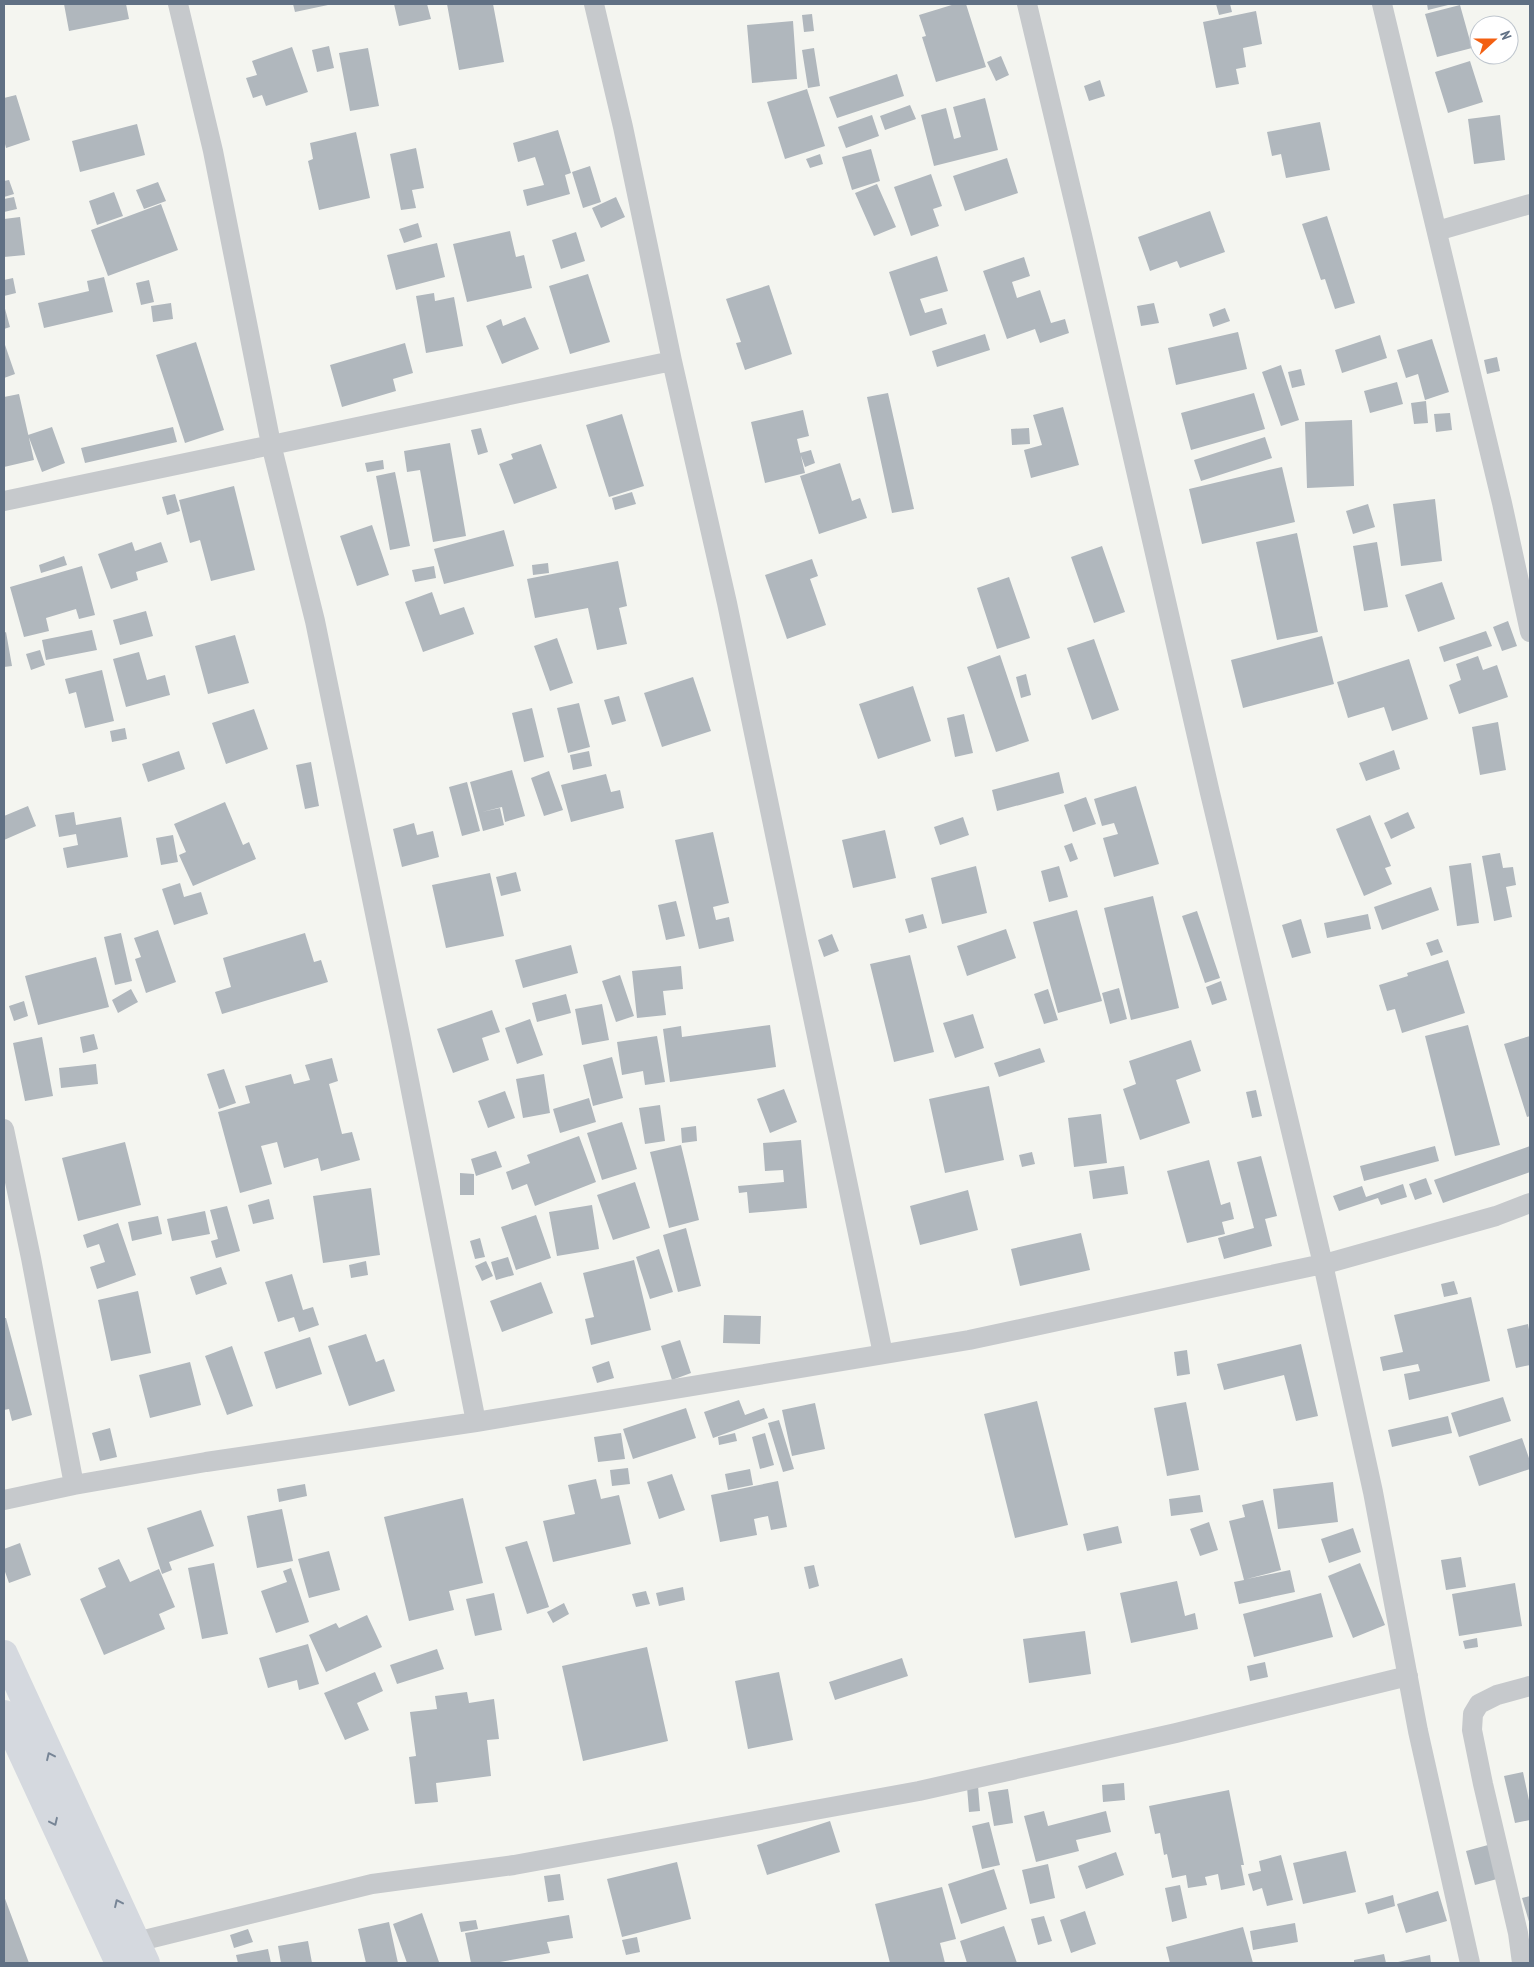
<svg xmlns="http://www.w3.org/2000/svg" width="1534" height="1967" viewBox="0 0 1534 1967" font-family="'PT Sans Narrow',sans-serif">
<style>
.building{fill:#b0b7bd}
.lines{fill:none;stroke-linecap:round;stroke-linejoin:round}
.street{stroke:#c6c9cc;stroke-width:20}
.secondary{stroke:#d5d9df;stroke-width:28}
.oneway{stroke:#778596}
</style>
<rect width="100%" height="100%" fill="#f4f5f0"/>
<path class="building" d="M64,4H126L129,19L69,31Z
M293,4H328V5L295,12Z
M394,4H427L431,19L399,26Z
M447,4H493L504,62L459,70Z
M955,4H966L986,67L936,82L922,37L926,36L919,15Z
M1216,4H1230L1232,12L1219,15Z
M1427,4H1452L1428,10Z
M1460,5L1472,48L1437,57L1425,14Z
M1256,11L1262,44L1243,48L1246,67L1236,69L1239,84L1216,88L1203,22Z
M812,14L814,31L804,32L802,15Z
M793,21L797,79L752,83L747,25Z
M329,46L334,68L317,72L312,50Z
M292,47L308,92L266,106L262,95L253,98L246,78L257,75L252,61Z
M368,48L379,106L350,111L339,53Z
M814,48L820,86L808,88L802,50Z
M1001,56L1009,75L996,81L987,62Z
M1470,61L1483,102L1448,113L1435,72Z
M897,74L904,96L837,118L829,97Z
M1100,80L1105,96L1089,101L1084,86Z
M807,89L825,146L785,159L767,102Z
M16,95L30,140L6,148L4,140V98Z
M985,98L998,150L934,166L921,115L946,108L954,139L961,137L953,107Z
M910,105L916,119L885,130L880,116Z
M872,115L879,136L846,148L838,127Z
M1500,115L1505,160L1474,164L1468,119Z
M1320,122L1330,170L1286,178L1281,154L1272,156L1267,132Z
M137,124L145,155L80,172L72,141Z
M558,130L571,173L565,175L570,194L527,206L523,190L544,185L535,157L518,162L513,143Z
M356,132L370,198L319,210L308,161L313,159L310,143Z
M416,148L424,188L412,190L416,208L401,210L390,154Z
M871,149L880,181L852,190L842,157Z
M820,154L823,164L810,168L806,159Z
M1007,158L1018,193L965,211L953,176Z
M590,166L601,202L583,208L572,172Z
M931,174L942,206L933,209L939,226L911,236L894,187Z
M9,180L14,194L4,197V181Z
M158,182L166,201L144,209L136,190Z
M877,184L896,227L874,236L855,193Z
M114,192L123,216L97,225L89,201Z
M14,197L17,209L4,212V199Z
M616,197L625,217L601,228L592,208Z
M161,204L178,250L108,276L91,230Z
M1210,211L1225,252L1180,268L1177,261L1150,271L1138,237Z
M1327,216L1355,303L1335,309L1325,279L1321,280L1302,224Z
M20,217L25,255L4,257V219Z
M418,223L422,237L404,243L399,229Z
M510,231L516,257L524,255L532,288L467,302L453,244Z
M576,232L585,261L561,269L552,240Z
M437,243L445,277L396,290L387,255Z
M937,256L948,291L920,299L925,313L942,308L947,324L910,336L889,272Z
M1024,257L1030,276L1012,282L1017,298L1040,290L1051,323L1065,319L1069,333L1040,343L1035,329L1007,339L983,271Z
M588,274L610,342L570,354L549,286Z
M104,277L113,312L44,328L38,303L89,291L87,281Z
M13,278L16,293L4,296V280Z
M149,280L154,302L141,305L136,283Z
M769,285L792,354L745,370L736,343L741,342L726,299Z
M434,293L435,301L454,297L463,346L426,353L416,296Z
M171,303L173,319L153,322L151,306Z
M1154,303L1159,323L1141,326L1137,306Z
M4,305L10,327L4,329Z
M1225,308L1230,321L1213,327L1209,314Z
M525,317L539,349L502,364L486,326L501,319L503,326Z
M1238,332L1247,369L1176,385L1168,348Z
M985,334L990,350L937,367L932,351Z
M1380,335L1387,358L1342,373L1335,350Z
M1432,339L1449,392L1425,400L1418,374L1406,378L1397,350Z
M4,342L15,374L4,378Z
M196,342L224,430L185,443L156,355Z
M405,343L413,373L393,379L396,391L342,407L330,365Z
M1497,357L1500,371L1487,374L1484,360Z
M1281,365L1299,420L1281,426L1262,372Z
M1301,369L1305,385L1292,388L1288,372Z
M1397,382L1403,404L1370,413L1364,391Z
M888,393L914,509L892,513L867,397Z
M1254,393L1265,429L1191,450L1181,413Z
M19,394L34,460L4,467V397Z
M1426,401L1428,423L1414,424L1411,403Z
M1063,407L1079,465L1031,478L1024,450L1042,445L1033,415Z
M803,410L809,436L797,439L805,473L765,483L751,422Z
M1450,413L1452,430L1436,432L1434,414Z
M622,414L644,486L609,497L586,425Z
M1352,420L1354,486L1307,488L1305,422Z
M52,427L65,463L42,472L28,435Z
M173,427L177,442L85,463L81,448Z
M481,428L488,452L478,455L471,430Z
M1029,428L1030,444L1012,445L1011,429Z
M1265,437L1272,458L1201,481L1194,460Z
M450,443L466,536L433,542L420,470L407,472L404,451Z
M541,444L557,488L514,504L499,464L513,459L511,454Z
M811,450L815,463L805,467L800,453Z
M383,460L384,469L367,472L365,463Z
M840,463L852,501L860,498L867,518L819,534L800,476Z
M1282,467L1295,522L1202,544L1189,489Z
M395,472L410,546L390,550L376,476Z
M234,486L255,570L211,581L200,540L190,543L179,500Z
M632,492L636,504L615,510L612,498Z
M175,494L180,511L167,515L162,497Z
M1435,499L1442,561L1401,566L1393,504Z
M1368,504L1375,527L1353,534L1346,511Z
M372,525L389,575L357,586L340,536Z
M504,530L514,566L444,584L434,549Z
M1297,533L1318,632L1277,640L1256,542Z
M132,542L135,551L161,542L168,562L136,572L138,580L111,589L98,554Z
M1377,542L1388,607L1364,611L1353,546Z
M1102,546L1125,612L1094,623L1071,557Z
M64,556L67,565L41,573L39,565Z
M812,559L818,576L810,579L826,625L787,639L765,575Z
M618,561L627,606L619,608L627,644L597,650L588,608L535,618L527,579Z
M548,563L549,573L533,575L532,565Z
M82,566L95,615L79,619L76,609L46,618L49,631L24,637L10,587Z
M434,566L436,578L415,582L412,570Z
M1009,577L1030,638L997,649L977,588Z
M1442,582L1455,619L1418,632L1405,595Z
M432,592L440,615L464,607L474,634L423,652L405,602Z
M146,611L153,636L120,645L113,620Z
M1508,621L1517,646L1502,651L1493,627Z
M92,630L97,650L46,660L42,640Z
M1486,631L1492,646L1444,662L1439,647Z
M6,632L12,666L4,667V633Z
M235,635L249,683L208,694L195,646Z
M1322,636L1334,684L1243,708L1231,660Z
M557,638L573,683L550,691L534,646Z
M1094,639L1119,710L1092,720L1067,648Z
M40,650L45,665L31,670L26,654Z
M139,652L147,680L165,675L170,695L126,707L113,659Z
M1000,655L1029,741L996,752L967,667Z
M1478,656L1483,670L1497,665L1508,697L1459,714L1449,685L1461,680L1456,664Z
M1409,659L1428,719L1392,731L1384,707L1348,718L1337,682Z
M102,670L114,721L85,728L76,692L69,694L65,679Z
M1026,674L1031,695L1021,698L1016,677Z
M693,677L711,731L662,747L644,693Z
M913,686L931,741L878,759L859,704Z
M619,696L626,721L612,725L604,700Z
M579,703L590,747L568,753L557,708Z
M532,708L544,757L524,762L512,713Z
M254,709L268,749L226,764L212,723Z
M964,714L973,753L955,757L947,718Z
M1498,722L1506,770L1480,775L1472,727Z
M125,728L127,739L112,742L110,731Z
M1394,750L1400,769L1366,781L1359,763Z
M179,751L185,769L148,782L142,764Z
M589,751L592,766L573,770L570,755Z
M311,762L319,806L305,809L296,765Z
M512,770L525,816L505,822L502,807L482,812L500,808L504,825L483,831L470,782Z
M549,771L563,810L544,816L531,778Z
M1059,772L1064,793L997,811L992,790Z
M606,774L611,792L620,790L624,808L571,822L561,785Z
M467,782L480,831L462,836L449,787Z
M1136,786L1159,864L1114,877L1103,838L1118,834L1114,823L1102,826L1094,799Z
M1086,797L1096,824L1073,832L1064,805Z
M225,802L243,845L249,842L256,859L193,886L179,855L186,852L174,824Z
M28,806L36,826L4,840V816Z
M74,812L76,825L121,817L128,857L67,868L63,848L78,845L76,834L59,837L55,815Z
M1408,812L1415,828L1391,839L1384,823Z
M1370,815L1391,866L1385,868L1392,884L1364,896L1336,829Z
M963,817L969,835L940,845L934,827Z
M414,823L417,835L433,831L439,857L402,867L393,829Z
M885,830L896,878L853,888L842,840Z
M713,832L729,903L713,907L716,920L729,917L734,941L699,949L675,840Z
M173,835L178,862L161,865L156,838Z
M1072,843L1078,859L1070,862L1064,846Z
M1500,853L1503,868L1513,867L1516,885L1506,887L1512,917L1494,921L1482,856Z
M1471,863L1479,923L1457,926L1449,866Z
M976,866L987,913L942,924L931,878Z
M1059,866L1068,897L1049,902L1041,871Z
M516,872L521,891L501,896L496,877Z
M490,873L504,936L446,948L432,885Z
M180,883L184,897L201,892L208,914L174,925L162,889Z
M1431,887L1439,910L1382,930L1374,907Z
M1153,896L1179,1008L1131,1020L1104,908Z
M676,901L685,936L666,940L658,905Z
M1077,910L1102,1001L1058,1013L1033,922Z
M1197,911L1220,978L1205,983L1182,916Z
M923,914L927,928L909,933L905,919Z
M1368,914L1371,929L1327,938L1324,923Z
M1301,919L1311,953L1292,958L1282,925Z
M1006,929L1016,958L967,976L957,946Z
M158,930L176,982L146,993L135,959L141,957L134,938Z
M121,933L132,981L115,985L104,937Z
M305,933L314,962L321,960L328,982L222,1014L215,992L231,987L223,958Z
M832,934L839,951L824,957L818,940Z
M1438,939L1443,952L1431,956L1426,943Z
M571,945L578,973L523,988L515,960Z
M910,955L934,1052L894,1062L870,964Z
M96,957L109,1007L38,1025L25,976Z
M1448,960L1465,1013L1402,1033L1395,1009L1387,1011L1379,985L1408,976L1407,973Z
M681,966L683,989L663,991L666,1015L637,1018L632,971Z
M620,975L634,1016L616,1022L602,981Z
M1221,981L1227,1000L1212,1005L1206,987Z
M1119,988L1127,1019L1110,1024L1102,993Z
M131,989L138,1002L118,1013L112,1000Z
M1048,989L1058,1020L1044,1024L1034,994Z
M566,994L571,1013L537,1022L532,1003Z
M24,1001L28,1016L14,1021L9,1006Z
M602,1004L609,1040L582,1045L575,1009Z
M492,1010L500,1032L482,1038L489,1060L453,1073L437,1029Z
M973,1014L984,1048L955,1058L943,1023Z
M530,1019L543,1055L517,1064L505,1028Z
M770,1025L776,1067L670,1082L663,1029L681,1026L682,1037Z
M1468,1025L1500,1145L1455,1156L1425,1036Z
M94,1034L98,1049L83,1053L80,1037Z
M657,1036L665,1082L645,1085L643,1071L622,1075L617,1042Z
M1530,1036V1116L1527,1117L1504,1044Z
M42,1037L53,1096L25,1101L13,1043Z
M1191,1040L1201,1071L1176,1080L1190,1123L1140,1140L1123,1089L1136,1084L1129,1061Z
M1040,1048L1045,1062L999,1077L994,1063Z
M612,1057L623,1098L593,1106L583,1065Z
M332,1058L338,1081L329,1084L342,1134L352,1132L360,1160L321,1171L318,1158L284,1168L277,1142L261,1146L272,1184L240,1193L218,1112L250,1103L245,1086L291,1074L294,1084L310,1080L305,1065Z
M96,1064L98,1084L61,1088L59,1068Z
M224,1069L236,1103L219,1109L207,1074Z
M544,1074L550,1113L523,1118L516,1079Z
M989,1086L1004,1160L945,1173L929,1099Z
M784,1089L797,1122L770,1133L757,1099Z
M1256,1090L1262,1116L1252,1118L1246,1092Z
M505,1091L515,1118L488,1128L478,1101Z
M589,1098L596,1122L560,1133L553,1109Z
M660,1105L665,1141L645,1144L639,1108Z
M1101,1114L1107,1163L1074,1167L1068,1118Z
M622,1122L637,1169L602,1180L587,1133Z
M696,1126L697,1141L682,1143L681,1128Z
M579,1136L596,1182L535,1206L527,1184L512,1190L506,1172L530,1163L527,1155Z
M801,1140L807,1208L749,1213L747,1192L739,1193L738,1186L784,1182L783,1170L765,1171L763,1143Z
M125,1142L141,1205L78,1221L62,1158Z
M681,1145L699,1220L669,1228L650,1152Z
M1435,1146L1439,1161L1364,1181L1360,1166Z
M1530,1146V1172L1443,1203L1434,1180Z
M496,1151L502,1167L476,1176L471,1159Z
M1032,1152L1035,1164L1022,1167L1019,1155Z
M1261,1156L1277,1216L1265,1219L1272,1246L1224,1259L1218,1238L1254,1228L1237,1162Z
M1209,1160L1221,1205L1230,1202L1234,1219L1222,1222L1225,1234L1187,1243L1167,1171Z
M1124,1166L1128,1194L1093,1199L1089,1171Z
M460,1173L474,1174V1195H460Z
M1426,1178L1432,1194L1415,1200L1409,1184Z
M635,1182L650,1228L613,1240L597,1195Z
M1403,1184L1407,1197L1381,1205L1378,1198L1339,1211L1333,1196L1362,1186L1366,1197Z
M371,1188L380,1255L323,1263L313,1196Z
M968,1190L978,1230L920,1245L910,1206Z
M269,1199L274,1219L253,1224L248,1205Z
M592,1205L599,1249L557,1256L549,1212Z
M227,1206L240,1251L216,1258L211,1241L218,1239L210,1210Z
M205,1211L210,1234L172,1241L167,1219Z
M536,1215L551,1258L516,1270L501,1227Z
M158,1216L162,1234L132,1241L128,1222Z
M118,1223L136,1275L97,1289L90,1267L105,1262L99,1244L87,1248L83,1235Z
M686,1228L701,1286L678,1292L663,1235Z
M1081,1233L1090,1270L1020,1286L1011,1249Z
M480,1238L485,1257L475,1259L470,1241Z
M659,1249L673,1292L650,1299L636,1257Z
M508,1257L514,1275L496,1280L491,1262Z
M634,1260L651,1330L591,1345L585,1319L594,1317L583,1273Z
M366,1261L368,1275L351,1278L349,1265Z
M486,1261L493,1276L482,1281L475,1266Z
M221,1267L227,1284L196,1295L190,1277Z
M292,1274L303,1310L313,1307L319,1325L299,1332L294,1317L278,1322L265,1282Z
M1454,1281L1458,1294L1444,1297L1441,1284Z
M541,1282L553,1313L502,1332L490,1301Z
M138,1291L151,1353L111,1361L98,1300Z
M1471,1297L1490,1381L1409,1400L1404,1374L1420,1371L1418,1364L1383,1371L1380,1357L1403,1352L1394,1315Z
M724,1315L761,1316L760,1344L723,1343Z
M4,1318H6L32,1415L12,1421L9,1409L4,1410Z
M1528,1324L1530,1335V1365L1516,1368L1507,1329Z
M366,1334L376,1362L384,1359L395,1391L349,1406L328,1346Z
M310,1337L322,1374L276,1389L264,1352Z
M680,1340L691,1373L672,1380L661,1346Z
M1301,1344L1318,1416L1296,1421L1284,1375L1224,1390L1217,1364Z
M232,1346L253,1406L227,1415L205,1356Z
M1187,1350L1190,1374L1177,1376L1174,1352Z
M609,1361L614,1378L597,1383L592,1367Z
M190,1362L201,1405L150,1418L139,1375Z
M1503,1397L1511,1421L1459,1437L1451,1413Z
M739,1400L745,1415L764,1408L768,1418L713,1438L704,1412Z
M1037,1401L1068,1525L1015,1538L984,1414Z
M1186,1402L1199,1470L1167,1476L1154,1408Z
M815,1403L825,1449L792,1456L782,1410Z
M686,1408L696,1438L633,1459L623,1429Z
M1448,1416L1452,1433L1392,1447L1388,1430Z
M779,1420L794,1469L783,1472L768,1423Z
M110,1428L117,1457L100,1461L92,1433Z
M621,1433L625,1459L598,1462L594,1437Z
M735,1433L737,1441L719,1445L718,1437Z
M765,1433L774,1465L760,1469L752,1437Z
M1522,1438L1530,1461V1469L1479,1486L1469,1456Z
M628,1468L630,1484L612,1486L610,1470Z
M750,1469L753,1485L728,1490L725,1474Z
M672,1474L685,1510L659,1519L647,1482Z
M596,1479L601,1499L619,1495L631,1544L553,1562L543,1521L575,1514L568,1485Z
M778,1481L787,1527L771,1530L768,1516L754,1519L757,1535L720,1542L711,1495Z
M1333,1482L1338,1522L1278,1529L1273,1489Z
M305,1484L307,1496L279,1502L277,1489Z
M1200,1495L1203,1512L1171,1516L1169,1499Z
M463,1498L483,1583L449,1591L454,1610L409,1621L384,1517Z
M1263,1500L1281,1570L1247,1579L1290,1570L1295,1592L1239,1604L1234,1582L1244,1580L1229,1521L1245,1517L1242,1505Z
M282,1509L293,1561L257,1568L247,1516Z
M201,1510L214,1546L169,1562L172,1570L162,1574L147,1528Z
M1209,1522L1218,1550L1200,1556L1190,1529Z
M1118,1526L1122,1543L1087,1551L1083,1534Z
M1353,1528L1361,1552L1329,1563L1321,1539Z
M527,1541L549,1607L527,1614L505,1547Z
M20,1543L31,1575L9,1583L4,1569V1549Z
M329,1551L340,1590L309,1598L298,1559Z
M1461,1557L1466,1587L1446,1590L1441,1560Z
M119,1559L130,1582L159,1569L175,1607L159,1614L165,1629L104,1655L80,1599L106,1587L98,1568Z
M214,1563L228,1634L202,1639L188,1568Z
M1360,1563L1385,1625L1353,1638L1328,1576Z
M814,1565L819,1586L809,1589L804,1567Z
M291,1568L309,1622L276,1633L261,1591L287,1582L283,1571Z
M1177,1581L1185,1616L1195,1613L1198,1629L1131,1643L1120,1593Z
M1515,1583L1522,1626L1459,1636L1452,1594Z
M683,1587L685,1600L659,1606L656,1593Z
M646,1591L650,1604L636,1607L632,1594Z
M494,1593L502,1630L475,1636L466,1599Z
M1321,1593L1333,1637L1254,1657L1243,1614Z
M564,1603L569,1614L553,1623L547,1612Z
M367,1615L382,1647L326,1672L309,1635L336,1623L339,1628Z
M1085,1631L1091,1674L1029,1683L1023,1639Z
M1477,1638L1478,1647L1465,1649L1463,1641Z
M308,1644L319,1684L299,1690L297,1680L268,1688L259,1658Z
M647,1647L668,1741L583,1761L562,1666Z
M437,1649L444,1669L397,1684L390,1665Z
M902,1658L908,1676L835,1700L829,1682Z
M1265,1662L1268,1677L1250,1681L1247,1666Z
M375,1672L383,1691L357,1703L369,1730L345,1740L324,1693Z
M779,1672L793,1740L748,1749L735,1681Z
M467,1692L469,1703L494,1699L499,1739L487,1740L491,1776L436,1783L438,1802L415,1804L409,1757L416,1756L410,1712L437,1709L435,1696Z
M1523,1772L1530,1805V1820L1515,1823L1504,1776Z
M1124,1783L1125,1800L1103,1802L1102,1785Z
M978,1786L980,1811L969,1812L967,1787Z
M1008,1789L1013,1823L994,1826L988,1792Z
M1229,1790L1244,1865H1241L1245,1885L1221,1890L1218,1874L1205,1877L1207,1885L1188,1888L1186,1875L1172,1878L1167,1854L1164,1855L1160,1833L1155,1834L1149,1806Z
M1044,1811L1048,1826L1106,1811L1111,1832L1076,1840L1079,1851L1036,1862L1024,1816Z
M830,1821L840,1852L767,1875L757,1845Z
M989,1822L1000,1865L982,1869L972,1826Z
M1488,1845L1497,1879L1475,1885L1466,1851Z
M1346,1851L1356,1892L1303,1904L1293,1863Z
M1116,1852L1124,1875L1086,1889L1078,1866Z
M1281,1855L1293,1900L1267,1906L1262,1888L1253,1891L1248,1874L1261,1871L1259,1861Z
M677,1862L691,1919L622,1937L607,1879Z
M1048,1864L1055,1898L1030,1904L1022,1870Z
M994,1869L1007,1909L961,1924L948,1884Z
M560,1874L564,1900L548,1902L544,1876Z
M1180,1885L1187,1918L1172,1922L1165,1888Z
M942,1887L956,1939L940,1943L945,1963H890L875,1904Z
M1438,1891L1447,1921L1406,1933L1397,1904Z
M1393,1895L1395,1906L1368,1914L1365,1903Z
M4,1896L29,1963H4Z
M1530,1896V1925L1522,1898Z
M1085,1911L1096,1944L1071,1953L1060,1920Z
M422,1913L439,1962L407,1963L393,1924Z
M569,1915L573,1938L547,1942L550,1953L494,1963H471L465,1933Z
M1044,1916L1052,1941L1038,1945L1031,1919Z
M476,1920L478,1929L461,1932L459,1922Z
M389,1922L398,1963H366L358,1929Z
M1295,1923L1298,1942L1253,1950L1250,1931Z
M1004,1926L1017,1963H967L960,1941Z
M1243,1927L1253,1963H1170L1166,1947Z
M248,1929L253,1942L234,1948L230,1935Z
M637,1937L640,1952L626,1955L622,1940Z
M308,1941L312,1963H281L278,1946Z
M268,1949L271,1963H238L236,1955Z
M1384,1954L1386,1963H1354V1960Z
M1430,1955L1431,1963H1398V1962Z"/>
<g class="lines">
<path class="street" d="M178,4L213,151L271,444L315,621L401,1040L476,1422
M594,4L623,127L672,361L727,603L883,1354
M1027,4L1082,235L1210,793L1323,1264L1373,1492L1418,1731L1470,1963
M1382,4L1502,503L1530,632
M1437,231L1530,204
M4,501L672,361
M4,1129L31,1258L74,1485
M4,1500L74,1485L206,1462L476,1422L969,1340L1332,1262L1496,1216L1530,1203
M136,1942L372,1884L514,1865L919,1791L1176,1733L1408,1676
M1522,1963L1518,1933L1483,1784L1472,1730L1473,1714L1479,1704L1497,1695L1530,1686"/>
<path class="secondary" d="M4,1654L146,1963
M4,1714L119,1963"/>
</g>
<defs><path id="oneway-chevron" d="M-2-3.5L2.5 0L-2 3.5" fill="none" stroke-width="1.6" stroke-linecap="round" stroke-linejoin="round" transform="scale(1.25)"/></defs>
<g class="oneway">
<use href="#oneway-chevron" transform="translate(50 1756) rotate(-115)"/>
<use href="#oneway-chevron" transform="translate(54 1822) rotate(65)"/>
<use href="#oneway-chevron" transform="translate(118 1903) rotate(-115)"/>
</g>
<rect width="1534" height="1967" fill="none" stroke="#607084" stroke-width="10"/>
<g transform="translate(1494 40) rotate(69)"><circle r="24" fill="#ffffff" stroke="#bfc6ce"/>
<path d="M0-4L9 19L0 12L-9 19Z" fill="#f36012"/>
<text y="-8" font-size="14" font-weight="bold" text-anchor="middle" fill="#607084">N</text>
</g>
</svg>
